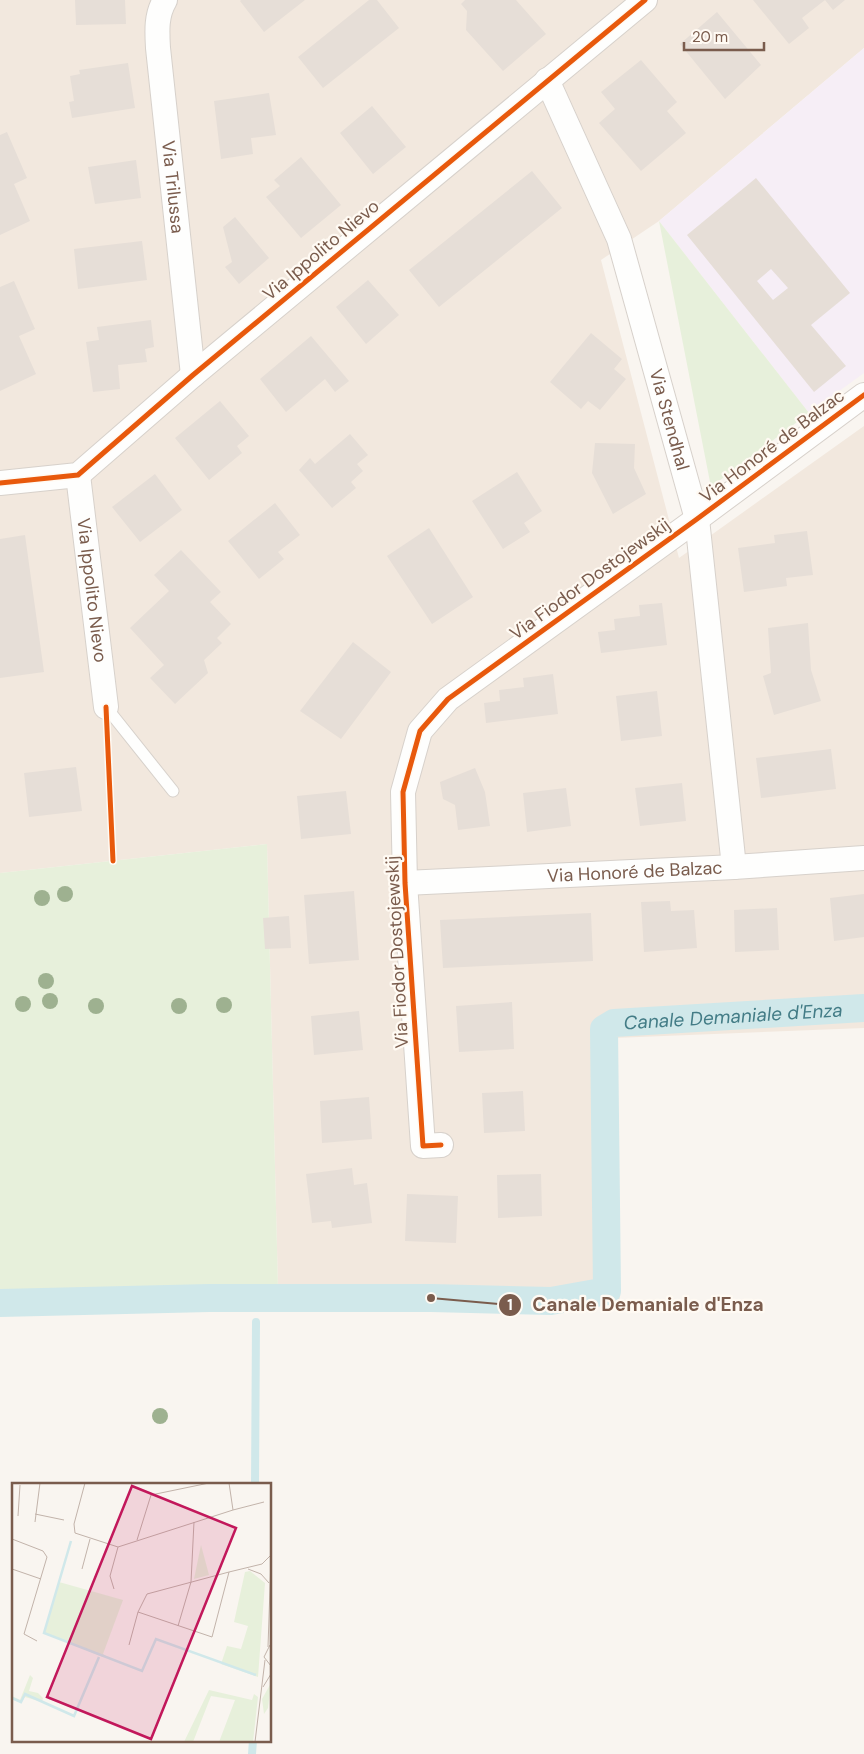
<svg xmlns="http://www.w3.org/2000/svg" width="864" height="1754" viewBox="0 0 864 1754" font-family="'DM Sans',sans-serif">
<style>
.residential{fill:#f2e8de}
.education{fill:#f6eef6}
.green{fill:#e7f0db}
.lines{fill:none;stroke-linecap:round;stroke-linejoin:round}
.stream{stroke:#d0e8ea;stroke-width:8}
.canal{stroke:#d0e8ea;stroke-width:28}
.building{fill:#e6ded7;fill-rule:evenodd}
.lane-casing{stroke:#d7d1cb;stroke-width:13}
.street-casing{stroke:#d7d1cb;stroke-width:26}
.lane{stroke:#fefefd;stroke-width:11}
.street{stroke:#fefefd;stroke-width:24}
.cycleway-casing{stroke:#fffaf3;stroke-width:8}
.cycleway{stroke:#e8590c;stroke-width:5}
.tree{fill:#9eb190}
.labels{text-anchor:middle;stroke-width:4.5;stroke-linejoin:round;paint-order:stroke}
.street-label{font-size:18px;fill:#7a5c4d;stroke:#fffaf3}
.water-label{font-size:19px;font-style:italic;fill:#437c86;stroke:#fffaf3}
.inset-river{fill:none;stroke:#d0e8ea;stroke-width:2.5}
.inset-road{fill:none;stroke:#c2b3aa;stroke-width:1}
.view{fill:#c2185b;fill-opacity:0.15;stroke:#c2185b;stroke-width:2.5}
.inset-edge{fill:none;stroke:#7a5c4d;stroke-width:2.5}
.leader{fill:none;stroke:#7a5c4d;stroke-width:2}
.callout-dot{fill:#7a5c4d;stroke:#fffaf3;stroke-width:2}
.mark-label{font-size:15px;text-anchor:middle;font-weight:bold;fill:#fff}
.callout-label{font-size:19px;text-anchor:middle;font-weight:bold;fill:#7a5c4d;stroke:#fffaf3;stroke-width:4.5;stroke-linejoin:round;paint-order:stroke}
</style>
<rect width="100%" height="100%" fill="#f9f5f0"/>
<path class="residential" d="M0,0H864V48L659,221L601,260L679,558L864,426V1028L614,1038L620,1302L278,1288L267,844L0,873Z"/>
<path class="education" d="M864,48V373L809,413L659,221Z"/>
<path class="green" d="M659,221L809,413L711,487Z
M267,844L278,1288L306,1289L289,1310L221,1311L207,1298L0,1303V873Z"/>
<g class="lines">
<path class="stream" d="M255,1484L256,1322
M252,1754L253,1740"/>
<path class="canal" id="s1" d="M0,1303L209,1298H431L551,1301L607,1291L604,1029L614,1023L864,1008"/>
</g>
<path class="building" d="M75,0H125L126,24L76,25Z
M241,0H305L264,32L240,1Z
M369,0H377L399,28L323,88L298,57Z
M465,0H516L546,34L503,71L466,30L467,11L461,4Z
M753,0H845L833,10L825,0L802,18L809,28L789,44Z
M717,12L761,65L725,99L680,44Z
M641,60L677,102L667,111L686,133L641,171L599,123L615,109L601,92Z
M128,63L135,108L72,118L69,102L74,101L70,76L80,74L79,70Z
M269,93L276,135L251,138L253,154L221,159L214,101Z
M372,106L406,147L373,174L340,133Z
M7,132L27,178L14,184L30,221L0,235V135Z
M301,157L341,205L301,238L266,197L280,186L274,180Z
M136,160L141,198L95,204L88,167Z
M532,171L562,208L439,307L409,270Z
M756,178L850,293L811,325L846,366L814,392L687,235ZM771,269L788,288L773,300L757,281Z
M235,217L269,258L239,284L225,267L232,262L223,227Z
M142,241L147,280L78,289L74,249Z
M368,280L399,315L366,344L336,307Z
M14,281L35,329L19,336L36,374L0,391V287Z
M151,320L154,347L145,349L147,362L118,365L120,389L93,392L86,342L99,340L97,327Z
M591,333L622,359L614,369L626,379L600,410L588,401L581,409L550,382Z
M311,336L349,381L335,392L325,379L286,412L260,379Z
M220,401L249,436L237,446L242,453L209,480L175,438Z
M350,434L368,455L357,464L363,471L351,482L356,488L332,508L299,470L310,458L315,464Z
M595,443L635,444L634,468L646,494L613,514L592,473Z
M517,472L542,511L524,523L530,532L503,549L472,501Z
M155,474L182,510L140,542L112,507Z
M275,503L300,535L278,552L284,559L259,579L228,541Z
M429,528L473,597L432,624L387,556Z
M807,531L813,575L786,578L787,586L744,592L738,548L775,543L774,535Z
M25,535L44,672L0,678V539Z
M181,550L221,592L210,602L231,624L217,638L222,643L204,660L208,673L175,704L150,678L164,665L130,628L169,591L154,575Z
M662,603L667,645L601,653L598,632L615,630L614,619L640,616L639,605Z
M808,623L811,670L821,701L774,715L763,676L771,673L768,628Z
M353,642L391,672L341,739L300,711Z
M553,674L558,714L486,723L484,703L500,701L499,690L524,687L523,678Z
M657,691L662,736L621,741L616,696Z
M831,749L836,789L761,798L756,758Z
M76,767L82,811L29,817L24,773Z
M475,768L485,792L490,826L458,830L455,805L443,799L440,782Z
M682,783L686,821L640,826L635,788Z
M566,788L571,826L527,832L523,793Z
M346,791L351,834L301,839L297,796Z
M354,891L359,960L309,964L304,895Z
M864,894V937L834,941L830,898Z
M670,901L671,911L694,910L697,948L644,952L641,902Z
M777,908L779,950L735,952L734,910Z
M591,913L593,961L443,968L440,920Z
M289,916L291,948L265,949L263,918Z
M512,1002L514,1049L459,1052L456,1006Z
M359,1011L363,1050L314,1055L311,1016Z
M523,1091L525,1131L484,1133L482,1093Z
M369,1097L372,1139L322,1143L320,1101Z
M352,1168L354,1185L367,1183L372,1223L332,1228L331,1221L312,1223L306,1174Z
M541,1174L542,1216L498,1218L497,1175Z
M407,1194L458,1196L456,1243L405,1241Z"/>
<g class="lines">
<g class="lane-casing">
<path id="lane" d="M106,707L173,791"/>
</g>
<g class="street-casing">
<g id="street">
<path id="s2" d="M165,0C156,15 157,31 158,48L193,375"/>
<path id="s3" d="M547,80L619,239L697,519L734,867"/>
<path id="s4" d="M78,475L106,707"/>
<path d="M0,483L78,475L193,375L645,0"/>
<path id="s5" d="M405,883L734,867L864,858"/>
<path d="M441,1145L423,1146L405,883L403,792L420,731L448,699L697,519L864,395"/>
</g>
</g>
<use href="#lane" class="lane"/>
<use href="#street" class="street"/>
<g class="cycleway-casing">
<path id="cycleway" d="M0,483L78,475L193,375L645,0
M106,707L113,861
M441,1145L423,1146L405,883L403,792L420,731L448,699L697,519L864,395"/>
</g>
<use href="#cycleway" class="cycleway"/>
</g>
<g class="tree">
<circle cx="65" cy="894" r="8"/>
<circle cx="42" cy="898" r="8"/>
<circle cx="46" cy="981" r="8"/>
<circle cx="50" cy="1001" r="8"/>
<circle cx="23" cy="1004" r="8"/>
<circle cx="224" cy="1005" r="8"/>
<circle cx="96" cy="1006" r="8"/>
<circle cx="179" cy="1006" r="8"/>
<circle cx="160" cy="1416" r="8"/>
</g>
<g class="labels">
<g class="street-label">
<text dy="6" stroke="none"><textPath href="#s2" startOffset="189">Via Trilussa</textPath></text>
<text transform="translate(321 250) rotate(-40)" y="6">Via Ippolito Nievo</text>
<text dy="6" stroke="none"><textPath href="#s3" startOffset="362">Via Stendhal</textPath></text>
<text transform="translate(772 446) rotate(-37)" y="6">Via Honoré de Balzac</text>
<text transform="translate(590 579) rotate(-36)" y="6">Via Fiodor Dostojewskij</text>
<text dy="6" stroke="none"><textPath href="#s4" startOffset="116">Via Ippolito Nievo</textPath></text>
<text dy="6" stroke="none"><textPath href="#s5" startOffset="230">Via Honoré de Balzac</textPath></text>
<text transform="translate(397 952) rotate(-93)" y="6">Via Fiodor Dostojewskij</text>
</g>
<g class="water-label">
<text dy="7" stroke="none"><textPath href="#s1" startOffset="1001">Canale Demaniale d'Enza</textPath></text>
</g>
</g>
<g transform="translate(12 1483)">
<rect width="259" height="259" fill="#f9f5f0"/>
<path d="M189,62L197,92L182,96ZM238,88L253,100L246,194L209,181L215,163L229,166L236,143L222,139L233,89ZM47,99L111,117L91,171L94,173L91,174L32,150ZM18,192L21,195L17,208L26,210L31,215L30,219L13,214L9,220L0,216V213L8,217ZM259,200L256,225L252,231L250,216ZM197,207L240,217L242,211L246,214L241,259H207L223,217L199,213L181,259H172Z" fill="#e7f0db"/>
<path class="inset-river" d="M59,58L32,150L130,188L144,156L244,192M0,215L9,219L13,211L62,233L87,174"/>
<path class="inset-road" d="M73,0L62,41L63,50L106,64L221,27M217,0L221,27L252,19M23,31L52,37M6,33L8,2M23,39L28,0M0,56L31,68L35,74L12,151L25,158M125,57L139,12L197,0M0,86L29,96M70,86L78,56M236,86L249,91L257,100M102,106L98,93L106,64M126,129L200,154L217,89L250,81L259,72M166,143L179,99L182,39M117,162L126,129L135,111L217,89M258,162L252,174L259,183M256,164L259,75M251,204L259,191M243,259L253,177"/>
<path class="view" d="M120,3L224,45L139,256L35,214Z"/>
<rect width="259" height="259" class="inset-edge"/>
</g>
<path class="leader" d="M431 1298L510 1305"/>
<g class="callout-dot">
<circle cx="431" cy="1298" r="5"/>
<circle cx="510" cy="1305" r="12"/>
</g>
<g class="mark-label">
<text x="510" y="1310">1</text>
</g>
<g class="callout-label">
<text x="648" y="1311">Canale Demaniale d'Enza</text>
</g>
<path d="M684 42v8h80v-8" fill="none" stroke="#7a5c4d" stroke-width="2.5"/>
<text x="692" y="42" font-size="15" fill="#7a5c4d" stroke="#fffaf3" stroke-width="4" paint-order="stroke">20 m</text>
</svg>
